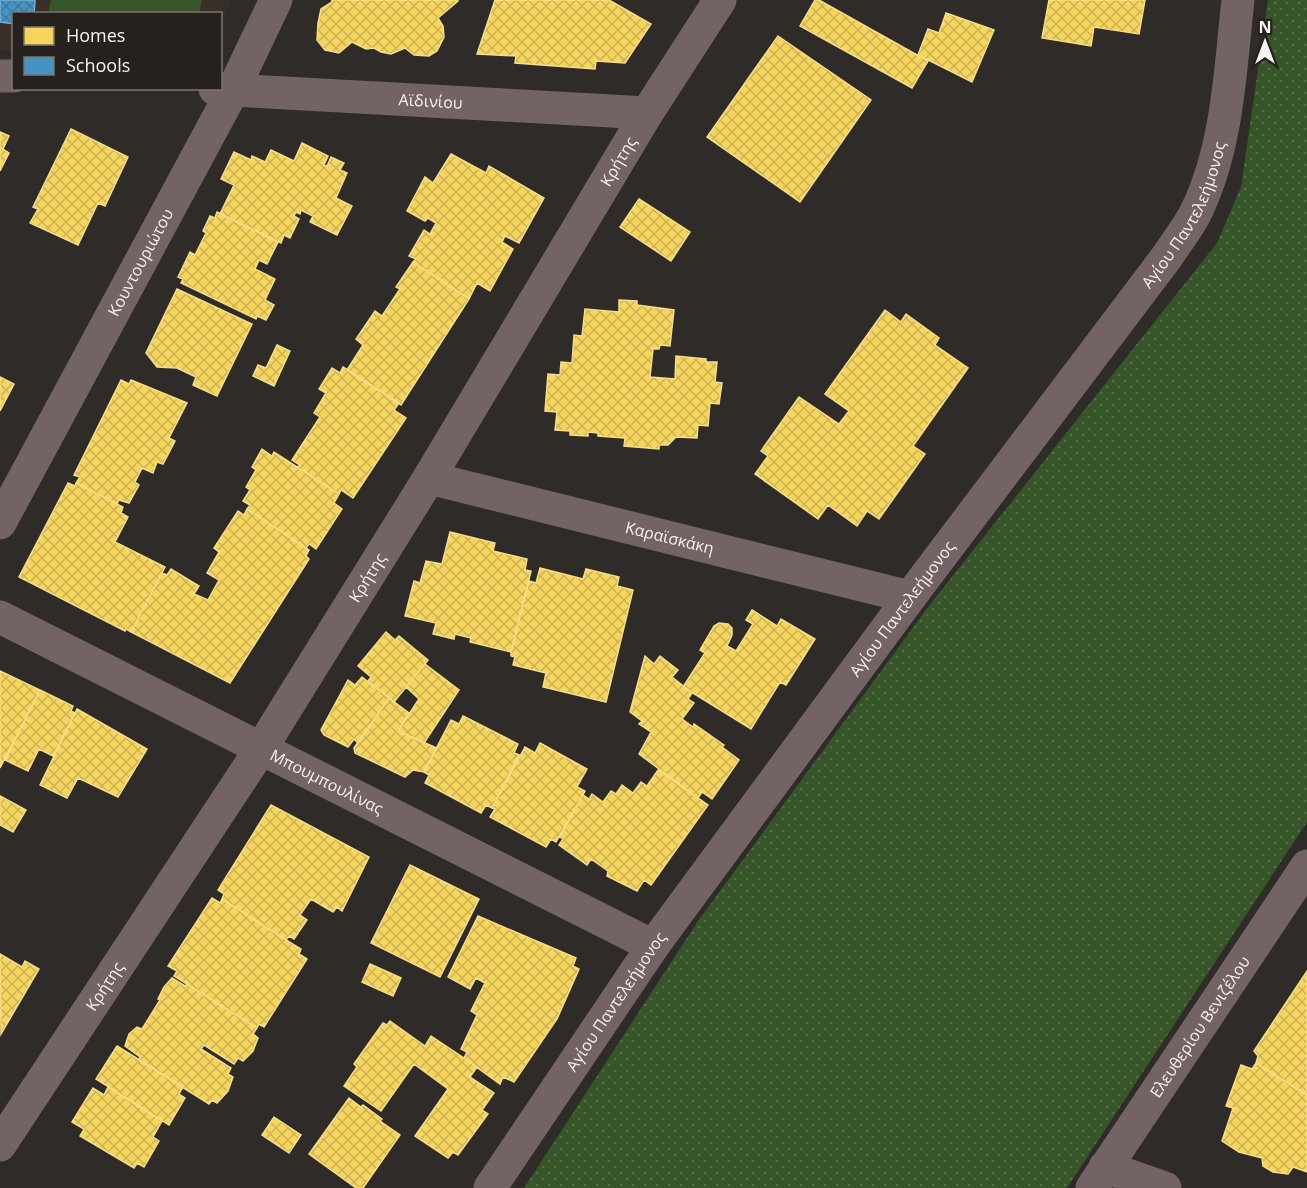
<svg xmlns="http://www.w3.org/2000/svg" width="1307" height="1188" viewBox="0 0 1307 1188" font-family="'Open Sans',sans-serif">
<style>
.built{fill:#382f28}
.grass{fill:url(#grass-dots)}
.pitch{fill:#365529}
.homes{fill:url(#homes-cross-hatch);stroke:#f6de89;stroke-width:1.5}
.schools{fill:url(#schools-cross-hatch);stroke:#79b0d1;stroke-width:1.5}
.lines{fill:none;stroke-linecap:round;stroke-linejoin:round}
.minor{stroke:#746365;stroke-width:33}
.tertiary{stroke:#746365;stroke-width:33}
.labels{text-anchor:middle;stroke-width:6;stroke-linejoin:round;paint-order:stroke}
.street-label{font-size:16px;fill:#f7f3f1;stroke:#26211d}
</style>
<defs>
<pattern id="grass-dots" width="8" height="8" patternUnits="userSpaceOnUse" patternTransform="scale(1.5)"><rect width="8" height="8" fill="#365529"/><path d="M2 2h.1M6 6h.1" fill="none" stroke="#546e48" stroke-width="1.8" stroke-linecap="round"/></pattern>
<pattern id="homes-cross-hatch" width="8" height="8" patternUnits="userSpaceOnUse" patternTransform="scale(1.5)"><rect width="8" height="8" fill="#f6d55c"/><path d="M0 0l8 8M0 8l8-8" fill="none" stroke="#cbb257"/></pattern>
<pattern id="schools-cross-hatch" width="8" height="8" patternUnits="userSpaceOnUse" patternTransform="scale(1.5)"><rect width="8" height="8" fill="#4393c3"/><path d="M0 0l8 8M0 8l8-8" fill="none" stroke="#457998"/></pattern>
</defs>
<rect width="100%" height="100%" fill="#2e2b29"/>
<path class="built" d="M0,0H231L221,23L220,14H14L13,51L0,50Z"/>
<path class="grass" d="M1268,0H1307V822L1067,1188H524L698,921L928,607L1217,243L1241,187Z"/>
<path class="pitch" d="M51,0H202L199,13H48Z"/>
<path class="homes" d="M332,0H455L458,1L438,18L443,26L444,37L437,51L429,56L414,55L405,48L391,54L381,52L374,48L366,49L352,42L339,53L325,50L317,40L318,23L321,9L332,2Z
M495,0H609L651,24L625,63L596,61L595,69L515,63L516,56L477,54Z
M815,0H819L928,61L912,88L800,26Z
M1049,0H1145L1139,34L1094,27L1091,46L1042,38Z
M946,13L994,30L972,82L918,55L928,29L939,33Z
M778,36L871,100L800,202L707,137Z
M71,129L128,157L105,206L98,203L78,245L30,223L38,209L33,207Z
M0,132L9,136L3,149L9,153L0,171Z
M302,143L328,156L324,165L327,166L331,157L344,163L340,170L347,173L336,198L352,206L337,235L310,222L313,216L301,210L300,214L296,212L294,216L299,219L290,238L284,235L281,243L220,214L234,185L221,179L234,152L251,160L252,156L265,162L271,150L294,161Z
M451,154L486,173L489,166L544,198L519,243L505,236L502,242L513,249L490,291L477,283L469,299L413,262L416,259L409,256L424,230L430,234L436,223L428,218L425,221L407,211L425,177L433,183Z
M639,199L690,232L671,261L620,227Z
M217,212L278,242L267,264L259,260L255,269L275,279L265,300L274,305L266,320L257,316L256,319L181,283L183,279L178,277L190,252L195,255L206,233L203,231L210,216L215,218Z
M413,262L469,299L401,405L347,370L363,345L356,339L375,311L382,316L400,289L396,287Z
M177,289L252,324L217,396L193,385L196,377L177,368L157,367L146,353Z
M619,300L637,301V305L674,310L670,346L660,345L659,349H653L650,377L675,379L676,356L706,359V362H717L715,382L722,383L719,404L710,403L708,426L698,425L697,438L676,437L668,445H659V449L624,446L625,438L598,436V433L588,432V436L570,435V431L555,430L557,412L545,411L548,374L560,375L561,362L572,363L574,335L582,336L585,309L619,312Z
M885,310L901,322L906,314L939,338L935,345L968,368L913,446L925,454L879,519L867,511L857,526L828,505L818,519L755,474L768,456L761,451L799,397L839,424L849,411L825,394Z
M277,345L290,351L274,386L253,376L258,365L266,368Z
M343,367L399,403L394,410L406,418L353,498L341,490L339,494L297,467L300,465L292,460L320,417L314,413L326,393L319,389L332,368L340,373Z
M0,377L14,384L0,411Z
M121,380L129,384L131,380L187,403L169,438L175,441L163,464L157,462L153,473L142,468L135,482L139,485L129,503L119,500L117,504L76,483L80,477L74,475Z
M262,449L272,456L274,452L339,494L334,503L342,509L316,549L309,544L306,548L247,509L250,505L243,501L250,490L246,487L256,470L252,467Z
M68,483L75,486L76,483L123,507L121,513L128,517L115,542L165,567L131,632L126,629L125,631L19,577Z
M247,509L309,550L306,556L309,559L230,683L131,632L162,573L167,575L171,569L199,586L194,594L208,600L219,580L207,573L219,552L214,548L238,511L244,515Z
M450,532L495,543L493,551L527,559L525,570L531,571L511,652L470,642L471,638L455,634L454,639L433,634L436,623L405,616L414,581L420,583L426,561L442,564Z
M540,568L583,579L586,569L619,577L617,586L633,590L606,702L543,687L546,673L513,665L515,657L511,656V652L529,581L536,583Z
M752,610L777,626L781,619L815,639L786,685L780,682L751,729L683,687L705,653L700,650L714,626L719,623L728,624L732,628V635L727,646L736,651L753,624L746,620Z
M386,632L395,640L399,636L428,660L394,702L368,681L371,677L358,666Z
M645,656L654,664L660,656L678,670L672,677L692,693L688,699L694,703L682,719L693,727L694,724L724,745L722,747L739,760L712,799L702,792L698,798L639,754L651,732L639,724L642,721L630,712Z
M425,664L459,690L424,743L398,731L419,699L406,687Z
M0,671L40,690L0,768Z
M362,677L389,698L358,743L354,739L348,747L324,735L321,730L348,680L355,685Z
M40,690L73,706L71,711L75,713L53,756L39,749L28,771L5,760Z
M389,698L409,713L398,731L437,748L424,772L413,770L405,777L355,753L354,748Z
M77,709L147,749L118,797L78,778L67,798L40,785Z
M463,716L518,744L514,753L519,755L492,808L486,805L481,813L425,783L429,775L424,772L451,720L459,724Z
M540,743L587,769L577,787L585,791L583,795L556,842L551,839L546,847L490,817L495,809L492,808L525,747L535,753Z
M658,770L708,805L651,885L644,880L637,891L607,876L608,871L591,859L587,865L559,845L563,839L560,837L583,795L589,799L592,794L603,802L611,791L616,794L622,785L633,793L641,782L647,786Z
M0,796L26,810L13,832L0,825Z
M271,805L369,857L342,911L337,907L333,912L311,899L300,915L307,920L294,939L289,936L286,940L222,899L224,894L218,890Z
M410,865L479,899L440,977L371,943Z
M212,898L220,903L222,899L286,940L301,949L299,954L307,959L264,1027L259,1024L257,1028L187,984L174,976L177,971L168,966Z
M478,916L576,958L573,966L579,969L557,1019L514,1082L503,1077L500,1084L464,1058L467,1052L461,1049L477,1015L471,1011L485,983L476,978L470,989L448,977Z
M0,954L22,967L25,961L39,969L1,1034Z
M370,964L401,978L393,996L362,982Z
M1307,971V1095L1256,1063L1258,1056L1254,1051Z
M172,978L185,986L187,984L257,1028L253,1034L258,1038L253,1051L243,1061L238,1058L234,1064L204,1045L201,1049L231,1068L228,1074L233,1077L228,1091L217,1103L212,1100L209,1104L139,1060L140,1057L125,1046L129,1034L137,1027L142,1029L160,1000L158,999L164,987Z
M390,1021L425,1046L431,1036L464,1058L477,1067L470,1077L494,1093L482,1110L488,1114L458,1155L453,1152L448,1158L415,1136L448,1089L414,1064L381,1111L344,1086L357,1067L354,1064L383,1023L387,1025Z
M117,1046L183,1087L179,1094L185,1098L169,1125L96,1079Z
M1256,1063L1307,1095V1172L1293,1167L1288,1174L1273,1172L1263,1166L1262,1158L1239,1152L1222,1141L1233,1108L1226,1106L1241,1065L1252,1069Z
M108,1087L162,1121L153,1137L159,1141L144,1167L137,1163L134,1168L80,1136L84,1129L72,1122L93,1088L104,1095Z
M349,1098L361,1107L363,1105L382,1119L380,1121L400,1135L363,1188H356L309,1154Z
M274,1117L301,1135L289,1153L262,1135Z"/>
<path class="schools" d="M0,0H35L34,14H14V24L0,22Z"/>
<g class="lines">
<g class="minor">
<path d="M0,76H14"/>
<path id="s1" d="M215,89L647,113"/>
<path id="s2" d="M429,478L910,597"/>
<path id="s3" d="M0,523L233,90L276,0"/>
<path id="s4" d="M0,617L653,946"/>
<path id="s5" d="M0,1145L262,747L429,478L647,113L720,0"/>
<path d="M1105,1167L1165,1188"/>
<path id="s6" d="M490,1188L653,946L910,597L1166,258C1176,243 1188,228 1196,212C1228,146 1230,71 1238,0"/>
</g>
<path class="tertiary" id="s7" d="M1092,1188L1307,866"/>
</g>
<g class="labels">
<g class="street-label">
<text dy="6" stroke="none"><textPath href="#s1" startOffset="216">Αϊδινίου</textPath></text>
<text dy="6" stroke="none"><textPath href="#s5" startOffset="1162">Κρήτης</textPath></text>
<text dy="6" stroke="none"><textPath href="#s6" startOffset="1197">Αγίου Παντελεήμονος</textPath></text>
<text dy="6" stroke="none"><textPath href="#s3" startOffset="296">Κουντουριώτου</textPath></text>
<text dy="6" stroke="none"><textPath href="#s2" startOffset="248">Καραϊσκάκη</textPath></text>
<text dy="6" stroke="none"><textPath href="#s5" startOffset="676">Κρήτης</textPath></text>
<text dy="6" stroke="none"><textPath href="#s6" startOffset="711">Αγίου Παντελεήμονος</textPath></text>
<text dy="6" stroke="none"><textPath href="#s4" startOffset="366">Μπουμπουλίνας</textPath></text>
<text dy="6" stroke="none"><textPath href="#s5" startOffset="190">Κρήτης</textPath></text>
<text dy="6" stroke="none"><textPath href="#s6" startOffset="225">Αγίου Παντελεήμονος</textPath></text>
<text dy="6" stroke="none"><textPath href="#s7" startOffset="194">Ελευθερίου Βενιζέλου</textPath></text>
</g>
</g>
<rect x="12" y="12" width="210" height="78" fill="#26211d" stroke="#7a7572" stroke-width="1.5"/>
<rect x="24" y="27" width="30" height="18" fill="#f6d55c" stroke="#7a7572" stroke-width="1.5"/>
<text x="66" y="42" font-size="18" fill="#f7f3f1">Homes</text>
<rect x="24" y="57" width="30" height="18" fill="#4393c3" stroke="#7a7572" stroke-width="1.5"/>
<text x="66" y="72" font-size="18" fill="#f7f3f1">Schools</text>
<g transform="translate(1265 42)" stroke="#26211d" stroke-width="4.5" paint-order="stroke">
<path d="M0-4.5L10 22L0 15L-10 22Z" fill="#f7f3f1"/>
<text y="-9" font-size="16" font-weight="bold" text-anchor="middle" fill="#f7f3f1">N</text>
</g>
</svg>
